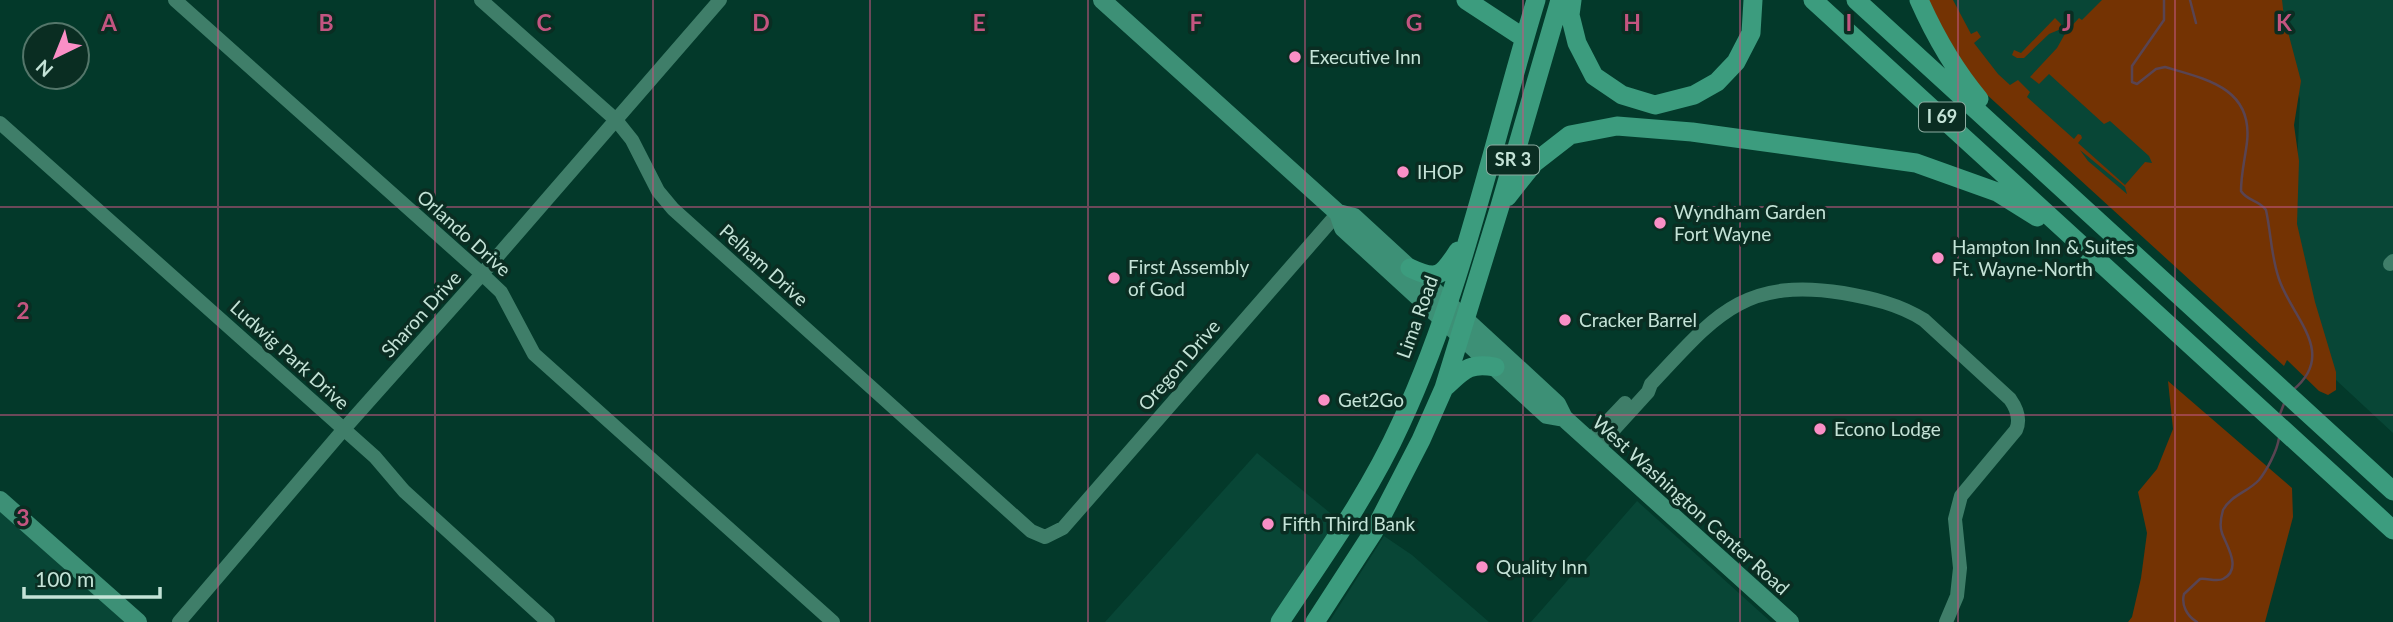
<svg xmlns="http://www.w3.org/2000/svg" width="2393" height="622" viewBox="0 0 2393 622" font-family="Lato,sans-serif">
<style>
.built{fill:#084636}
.green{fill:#743303;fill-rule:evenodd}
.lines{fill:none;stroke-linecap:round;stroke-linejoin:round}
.stream{stroke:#594452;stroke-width:2.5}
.minor{stroke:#3f7e69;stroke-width:14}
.major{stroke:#3d9076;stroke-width:18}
.highway{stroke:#3c9c7e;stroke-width:19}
.grid{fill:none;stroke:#c35580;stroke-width:2;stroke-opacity:0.55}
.poi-dot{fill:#fa8fc6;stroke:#0a2d22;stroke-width:2.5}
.labels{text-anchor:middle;stroke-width:7;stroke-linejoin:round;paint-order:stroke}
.shield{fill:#0a2d22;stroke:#8caca1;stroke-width:2}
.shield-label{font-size:18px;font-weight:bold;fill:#c4e3d7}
.poi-label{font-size:19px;fill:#c4e3d7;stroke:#0a2d22;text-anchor:start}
.street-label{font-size:19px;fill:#c4e3d7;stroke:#0a2d22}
.grid-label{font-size:23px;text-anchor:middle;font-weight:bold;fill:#c35580;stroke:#0a2d22;stroke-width:7;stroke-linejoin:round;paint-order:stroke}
</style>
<rect width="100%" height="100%" fill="#03392a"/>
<path class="built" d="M1937,0H2260L2285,334L1977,70Z
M2275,0H2393V433L2322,367L2294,236L2300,99Z
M1257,453L1340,521L1272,622H1105Z
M1637,501L1771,622H1531Z
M0,511L125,622H0Z
M1384,536L1412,555L1489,622H1329Z"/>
<path class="green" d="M1925,0H1953L1971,34L1977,31L1981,37L1974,43L1998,74L2010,85L2018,80L2030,92L2027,97L2074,139L2078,134L2081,135L2082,138L2078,143L2125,185L2145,162L2152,163L2149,156L2110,121L2104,124L2049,74L2039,84L2030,77L2057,48L2066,32L2079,18L2082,20L2102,0H2282L2284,17L2301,81L2294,125L2299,161L2297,224L2315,302L2336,372V390L2328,395L2319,391L2287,360L2284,366L1985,93L1956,59ZM2080,150L2125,187L2127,194L2088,161Z
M2055,18L2061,24V29L2049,34L2024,58H2017L2012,55L2014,50L2021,53Z
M2168,381L2292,488L2293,517L2265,622H2128L2132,617L2141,578L2147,533L2138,492L2157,469L2173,429Z"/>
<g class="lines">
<path class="stream" d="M2164,0V20L2132,66V82L2137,84L2156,69L2165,67C2206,79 2253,88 2247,142C2245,159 2241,174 2241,191C2247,201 2259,200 2266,210C2271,233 2271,256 2279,279C2292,318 2338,353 2293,390
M2190,0L2196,23
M2280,414L2285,401
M2197,622C2187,616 2181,605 2184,594L2200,579C2207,578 2217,582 2223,579C2243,569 2226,545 2222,533C2219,525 2221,517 2223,510C2231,495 2248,492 2259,480C2267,470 2277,451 2279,438"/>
<path class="minor" d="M175,0L482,274L501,292L534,354L833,622
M481,0L616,120L632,140L658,191L673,209L1031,531L1045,537L1063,528L1338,213
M0,123L375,457L404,491L548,622
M2390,264L2393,261
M1589,441L1625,403
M1597,448L1648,392L1651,384C1714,317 1742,277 1843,293C1871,298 1899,304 1924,320L2010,399C2017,409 2021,419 2016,430L1961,496L1955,519L1960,568L1957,596L1946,622
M179,622L344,429L482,274L720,0"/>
<path class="major" d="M1102,0L1338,213L1354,217L1557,404L1564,418L1790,622
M1338,213L1343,228L1547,415L1564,418
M0,500L138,622"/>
<path class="highway" d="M1466,0L1524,38
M1572,0L1570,15L1577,43L1594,76L1622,95L1655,105L1694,95L1717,82L1736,62L1751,33L1753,0
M1813,0L2393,530
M1856,0L2393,491
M1919,0C1935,36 1953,68 1979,99
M1507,197L1534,163L1570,135L1617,126L1692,132L1916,163L1997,192L2037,217
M1410,268C1438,281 1442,276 1458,251
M1444,388C1463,371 1468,362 1495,367
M1280,622C1323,557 1369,494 1401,423C1463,289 1493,141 1536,0
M1315,622L1374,531L1421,440L1444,388L1500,206L1560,0"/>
</g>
<path class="grid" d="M218,0V622M435,0V622M653,0V622M870,0V622M1088,0V622M1305,0V622M1523,0V622M1740,0V622M1958,0V622M2175,0V622M0,207H2393M0,415H2393"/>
<g class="poi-dot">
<circle cx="1295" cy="57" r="7"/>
<circle cx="1403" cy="172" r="7"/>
<circle cx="1660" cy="223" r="7"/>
<circle cx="1938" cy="258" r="7"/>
<circle cx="1114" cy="278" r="7"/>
<circle cx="1565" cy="320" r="7"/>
<circle cx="1324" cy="400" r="7"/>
<circle cx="1820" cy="429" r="7"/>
<circle cx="1268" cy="524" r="7"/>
<circle cx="1482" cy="567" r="7"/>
</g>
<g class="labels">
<g class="shield">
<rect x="1919" y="102.5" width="46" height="29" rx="5"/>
<rect x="1487" y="145.5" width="52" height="29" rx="5"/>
</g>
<g class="shield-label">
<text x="1942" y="123">I 69</text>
<text x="1513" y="166">SR 3</text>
</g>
<g class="poi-label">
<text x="1309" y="64">Executive Inn</text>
<text x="1417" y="179">IHOP</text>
<text x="1674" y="219">Wyndham Garden<tspan x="1674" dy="22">Fort Wayne</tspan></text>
<text x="1952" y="254">Hampton Inn &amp; Suites<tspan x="1952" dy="22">Ft. Wayne-North</tspan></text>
<text x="1128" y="274">First Assembly<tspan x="1128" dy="22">of God</tspan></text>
<text x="1579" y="327">Cracker Barrel</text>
<text x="1338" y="407">Get2Go</text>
<text x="1834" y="436">Econo Lodge</text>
<text x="1282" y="531">Fifth Third Bank</text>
<text x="1496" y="574">Quality Inn</text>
</g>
<g class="street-label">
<text transform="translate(464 233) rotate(42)" y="7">Orlando Drive</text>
<text transform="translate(764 265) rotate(42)" y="7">Pelham Drive</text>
<text transform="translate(421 314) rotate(-48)" y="7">Sharon Drive</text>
<text transform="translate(1417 317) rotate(-70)" y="7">Lima Road</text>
<text transform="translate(290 355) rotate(42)" y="7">Ludwig Park Drive</text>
<text transform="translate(1179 365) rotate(-49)" y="7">Oregon Drive</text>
<text transform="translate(1691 505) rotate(42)" y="7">West Washington Center Road</text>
</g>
</g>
<g class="grid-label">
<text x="109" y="31">A</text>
<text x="326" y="31">B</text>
<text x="544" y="31">C</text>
<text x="761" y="31">D</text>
<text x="979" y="31">E</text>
<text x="1196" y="31">F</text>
<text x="1414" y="31">G</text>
<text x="1632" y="31">H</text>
<text x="1849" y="31">I</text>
<text x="2067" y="31">J</text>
<text x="2284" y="31">K</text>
<text x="23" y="319">2</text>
<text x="23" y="526">3</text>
</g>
<g transform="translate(56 56) rotate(223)"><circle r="33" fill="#0a2d22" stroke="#54766a" stroke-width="2"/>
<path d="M0-5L12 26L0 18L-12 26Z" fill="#fa8fc6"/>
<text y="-10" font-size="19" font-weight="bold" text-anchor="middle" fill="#c4e3d7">N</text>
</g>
<path d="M24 587v10h136v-10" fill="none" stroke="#c4e3d7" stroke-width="3.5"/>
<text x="35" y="587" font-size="21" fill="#c4e3d7" stroke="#0a2d22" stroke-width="5" paint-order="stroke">100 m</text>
</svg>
